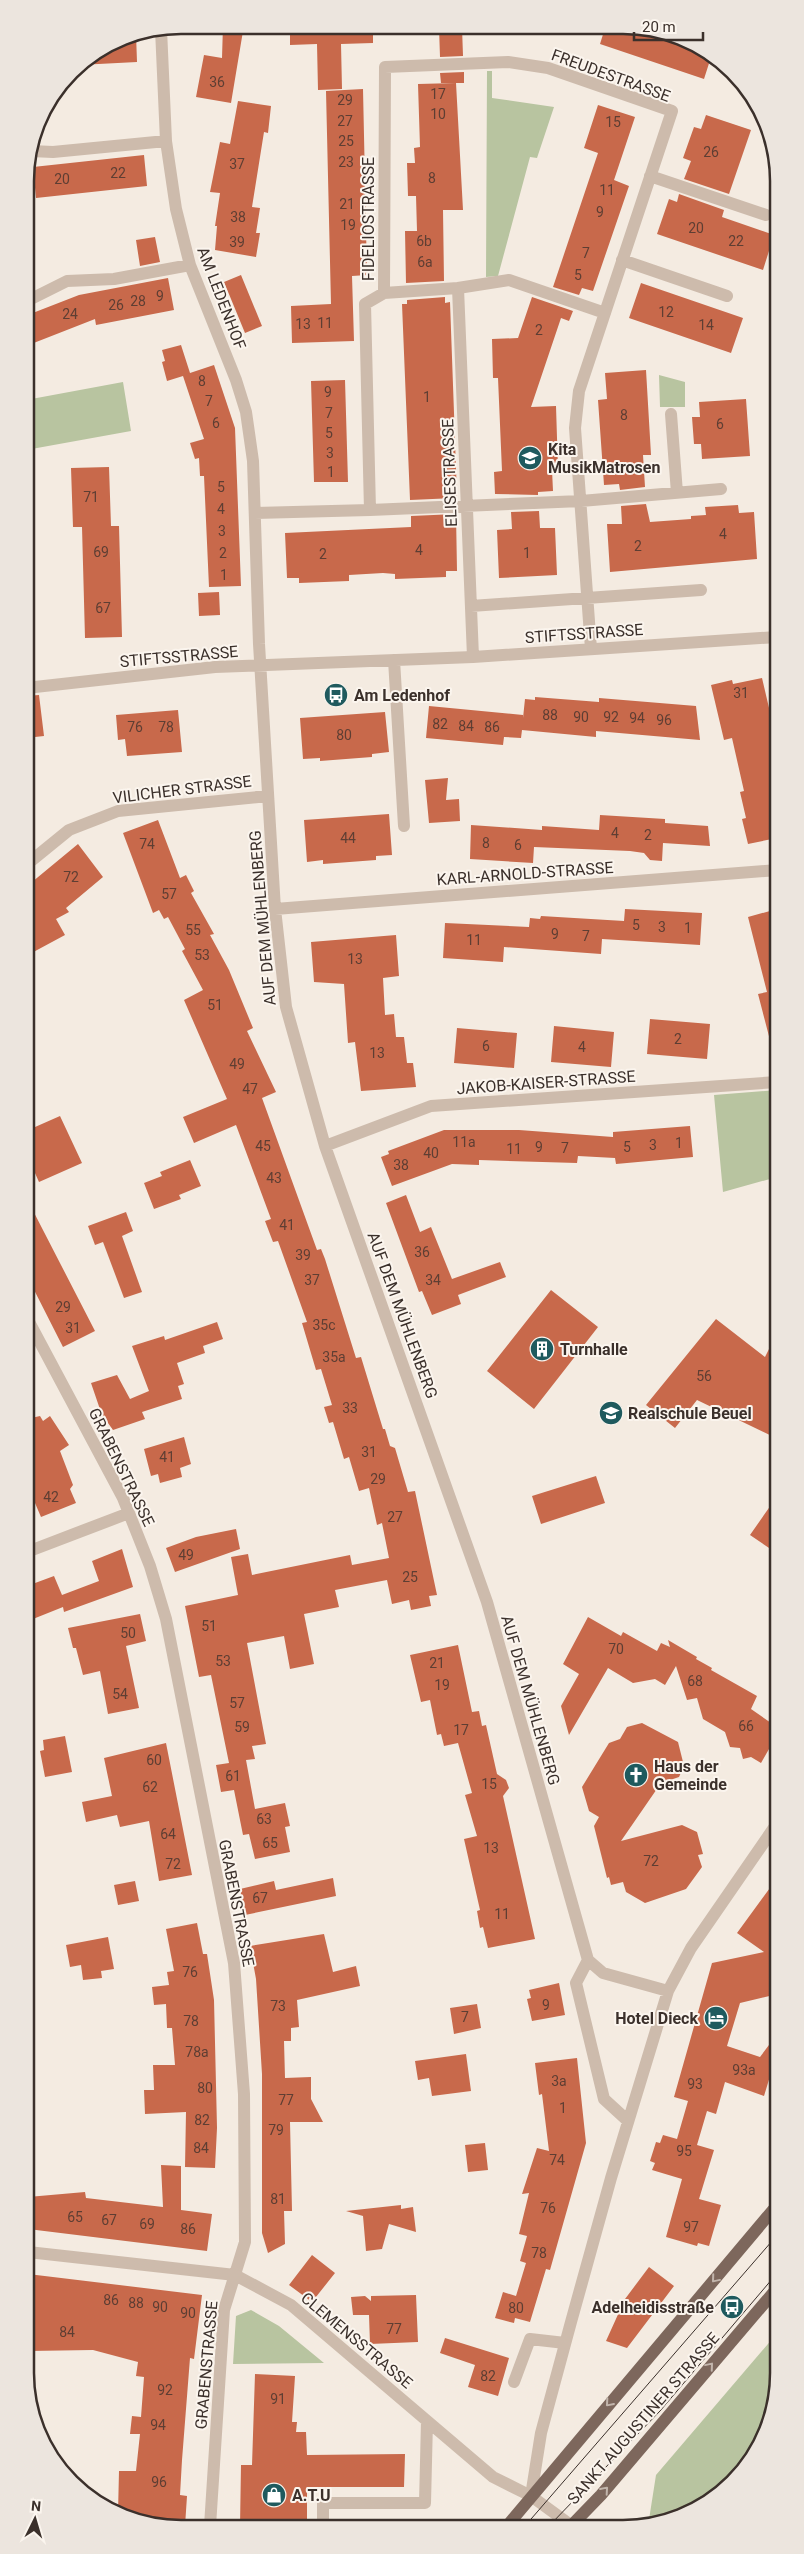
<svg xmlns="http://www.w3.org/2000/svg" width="804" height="2554" viewBox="0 0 804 2554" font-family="Roboto,sans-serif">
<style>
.green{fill:#b8c4a0}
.building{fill:#c8694b}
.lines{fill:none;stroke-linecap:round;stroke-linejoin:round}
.minor{stroke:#cdbbac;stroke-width:12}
.major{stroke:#7d675c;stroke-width:12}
.tram{stroke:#3b302b;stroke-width:1}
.oneway{stroke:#c2b5ac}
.labels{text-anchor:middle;stroke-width:4;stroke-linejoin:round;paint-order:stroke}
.number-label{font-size:14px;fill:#5e3e33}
.street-label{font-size:16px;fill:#3b302b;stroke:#fbf5ee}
.poi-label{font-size:16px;font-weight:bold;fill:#3b302b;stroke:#fbf5ee;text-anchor:start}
.rim{fill:none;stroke:#3b302b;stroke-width:2.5}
</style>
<rect width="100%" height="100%" fill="#f4ebe1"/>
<path class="green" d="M487,71H492V98L554,107L537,158L530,157L498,276L486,277Z
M659,375L685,382V407H660Z
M123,382L131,431L26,450V400Z
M777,1090V1177L723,1192L714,1095Z
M251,2310L279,2326L324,2363L233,2364L236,2316Z
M779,2331V2383L767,2433L740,2476L701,2508L648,2526L656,2475Z"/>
<path class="building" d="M223,25H244L231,103L196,97L204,55L222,58Z
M290,26H373V43L341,44L342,89L318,90L317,44L290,45Z
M439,27H462L463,56L440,57Z
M605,28H654L701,46L712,54L704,79L600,44Z
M136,34L137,62L79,65L122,37Z
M464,72V83H441L440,73Z
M456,83L463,210H443L444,281L406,283L405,231H417L416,196H408L407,163H415L414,148L420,147L418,84Z
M363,89L367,275L352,276L354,341L292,343L291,306L331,304L326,91Z
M238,101L271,106L268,133L264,132L252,207L260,208L256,233H260L256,257L215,250L217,226H215L220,193L210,192L220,142L230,144Z
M598,105L635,117L614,180L629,186L593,291L582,288L579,295L553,287L598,153L584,148Z
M706,115L751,130L729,194L684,179L691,161L683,158L689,141L694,127L701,129Z
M144,155L147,186L36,198L33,167Z
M679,194L724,210L722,217L774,235L763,270L657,234L669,199L677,202Z
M155,237L160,262L140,266L136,240Z
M241,275L262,326L245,333L224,282Z
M168,278L174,310L96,325L95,319L26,346L25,316L79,295Z
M641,283L743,318L731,353L629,318Z
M445,297V303L450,302L457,496L455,498L410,500L402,304H407V300Z
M532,297L573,311L569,321L561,318L531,407L556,406L558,470H552L553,491L538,492V495L495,494L494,472L502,471L498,378H493L492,339L518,338Z
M181,345L190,373L214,365L235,428L241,586L209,587L204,476H200L199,458L195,459L190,443L204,439L183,376L167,381L162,362L165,361L162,350Z
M646,370L651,455H643L645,487L620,490L619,484L604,485L598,400L607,399L605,373Z
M345,380L348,482H314L311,381Z
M746,399L750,456L702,459L701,444H694L692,417H700L699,402Z
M109,467L111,526H119L122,637L85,638L82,527H73L71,468Z
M646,504L650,522L691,519V516L706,515L705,507L738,505L739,513L754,512L757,559L610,572L607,524H622L621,506Z
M539,511L540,528H555L557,575L499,578L497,530L512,529L511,512Z
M456,514L457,571H446V577L395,579V574L383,573L349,575V581L299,583V578H287L285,533L411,527V516Z
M219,592L220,615L199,616L198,593Z
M762,678L777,742V838L748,844L742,819L746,818L740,792L744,791L732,738L724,740L711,685L732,680L733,684Z
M39,695L44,736L26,738V696Z
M535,697L599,702V698L696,706L700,740L596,731V737L522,730L521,738L504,737L503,745L426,738L429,706L523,715V718L525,699L535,700Z
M178,710L182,752L127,756L125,739L118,740L116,715Z
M385,712L389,752L372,754V757L320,761V758L303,759L300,718Z
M448,778L446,800L459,799L460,821L429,823L425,780Z
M389,814L392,855L376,856V860L323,864V860L307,862L304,820Z
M600,815L665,819V823L708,826L710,846L663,843L662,861L650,860L644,853L630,851L534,847L533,863L470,859L471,825L542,830V826L599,830Z
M158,820L180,878L186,875L194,891L191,893L214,934L210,935L229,970L253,1028L247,1031L276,1092L262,1098L317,1250L321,1249L325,1259L356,1358L361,1357L383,1429H385L390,1446L395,1448L408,1492L415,1491L437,1595L429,1596L431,1606L411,1610L409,1600L392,1604L387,1580L335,1590L339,1607L304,1614L314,1664L290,1669L284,1636L247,1643L266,1744L252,1746L255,1759L246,1760L255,1809L285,1803L290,1826L285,1827L290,1852L255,1859L249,1834L243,1835L234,1790L221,1792L216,1765L229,1763L211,1675L199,1677L185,1606L238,1595L231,1557L248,1554L252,1575L350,1555L352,1565L389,1558L382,1523L377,1525L369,1488L359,1491L349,1457L344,1459L333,1422L329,1423L324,1407L332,1405L321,1369L316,1370L302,1323L307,1322L278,1241L273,1242L265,1221L271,1219L236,1125L194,1143L183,1117L227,1099L184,1000L203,990L182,951L185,949L168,917L164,919L159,910L153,913L123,833Z
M78,844L103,877L66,908L69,912L56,919L65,935L26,956V887Z
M625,909L702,913L700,945L602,939L601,954L504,947L503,962L443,958L445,923L529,927L530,918L540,919L541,916L624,921Z
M777,909V1044H771L758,994L767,992L748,917Z
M396,935L399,976L383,978L385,1015L394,1014L396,1037H404L407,1063H413L416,1087L361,1091L355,1042L348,1043L344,984L314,982L311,942Z
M650,1019L710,1024L707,1059L647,1054Z
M554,1026L614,1032L611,1067L551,1062Z
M457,1028L517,1033L514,1068L454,1063Z
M60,1116L82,1163L39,1182L26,1153V1131Z
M690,1126L693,1157L616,1164L615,1158L578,1156L577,1163L479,1160V1165L452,1164L392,1186L381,1157L389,1154L388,1151L444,1130H519L613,1137V1132Z
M190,1160L201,1186L179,1195L181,1199L154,1209L144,1183L162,1176L160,1172Z
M406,1195L420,1232L431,1227L452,1279L500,1262L506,1277L458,1295L461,1304L432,1315L422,1291L419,1292L386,1203Z
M27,1199L95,1331L63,1347L27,1276Z
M126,1212L133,1231L122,1236L142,1292L124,1298L103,1242L95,1245L88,1226Z
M551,1290L598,1327L534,1409L487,1371Z
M716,1319L765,1357L777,1333L778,1439L697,1400L675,1428L646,1405Z
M217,1322L223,1339L203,1346L205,1353L177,1363L184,1384L178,1386L182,1399L142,1412L145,1419L113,1430L108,1423L105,1424L91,1383L117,1375L130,1399L149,1391L132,1346L164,1336L165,1340Z
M40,1416L43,1421L50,1416L69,1445L60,1451L73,1485L70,1489L76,1503L41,1517L35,1503L31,1502L27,1491V1419Z
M184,1437L191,1464L180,1468L182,1477L160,1483L158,1474L151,1476L144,1449Z
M596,1476L605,1503L541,1524L532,1496Z
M778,1495V1554L750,1535Z
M236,1529L240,1549L175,1572L166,1548L196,1537Z
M122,1549L133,1587L64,1612L63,1607L33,1619L27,1602V1586L54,1576L62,1595L99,1581L92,1561Z
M140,1614L146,1641L126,1646L139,1708L108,1714L100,1671L83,1675L76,1648H73L68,1628Z
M588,1617L621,1636L623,1632L657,1651L661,1643L670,1647L668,1640L697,1657L696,1659L712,1668L711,1670L757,1696L751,1709L774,1725L771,1731L777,1735L761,1763L751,1757L743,1759L740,1748L730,1747L725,1732L703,1719L697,1698L687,1700L676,1666L665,1685L655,1679L633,1683L608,1668L569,1735L561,1706L579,1674L563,1664Z
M458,1645L472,1712L479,1711L482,1726L486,1725L497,1774L506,1780L509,1788L503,1796L535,1939L488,1948L483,1927L480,1928L477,1911L480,1910L464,1839L477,1836L465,1795L472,1793L458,1743L444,1746L441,1734L437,1735L430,1700L421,1702L410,1655Z
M642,1723L678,1742L684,1766L679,1777L661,1783L621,1841L682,1825L697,1832L703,1854L698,1855L702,1867L686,1889L645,1903L626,1892L623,1882L611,1885L609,1877L607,1878L594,1826L599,1817L589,1811L582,1787L609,1743L620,1739L627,1727Z
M65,1736L72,1772L45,1777L40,1751L44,1750L43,1740Z
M166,1743L192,1875L159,1881L149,1821L120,1827L117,1815L86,1822L82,1802L112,1796L104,1758Z
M778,1877V1994L740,2003L727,2046L760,2057L778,2033V2050L764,2096L725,2082L716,2114L707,2111L697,2145L714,2150L699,2199L721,2205L709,2246L698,2243L697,2246L666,2237L682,2179L652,2170L655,2163L650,2161L656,2142L660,2143L663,2135L677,2139L688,2101L674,2097L712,1963L764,1952L737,1933Z
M333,1878L336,1896L245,1915L240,1889L274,1881L276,1890Z
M135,1881L139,1901L118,1905L114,1885Z
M197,1923L203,1954H207L214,2000L217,2128L215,2168L185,2167L186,2112L145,2114L144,2090H154L153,2065H175L172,2028H167L166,2004L154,2005L152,1987L169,1985L167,1972L174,1971L166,1929Z
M324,1934L333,1972L356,1966L360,1986L297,2000L299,2027L291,2028V2041H284L285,2078L311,2077V2099L323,2122H290L292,2211H284L285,2244L268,2253L262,2233V2074L256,1979L250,1946Z
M108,1937L114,1969L101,1971L102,1978L83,1980L81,1965L70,1967L66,1945Z
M559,1983L565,2015L532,2021L527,1999L531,1998L529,1990Z
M477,2004L481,2028L454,2034L450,2008Z
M466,2054L471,2091L432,2096L429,2078L418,2080L415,2061Z
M577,2058L586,2143L550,2270L546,2269L530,2322L515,2318L514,2323L495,2318L503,2292L516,2296L526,2263L520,2261L527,2236L519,2234L529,2193L522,2194L537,2148L549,2151L542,2094L539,2095L535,2063Z
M485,2143L488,2170L468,2172L465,2145Z
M161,2165L181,2166V2210L212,2214L207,2251L28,2229V2197L85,2192L86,2198L163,2207Z
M401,2205V2209L413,2207L416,2232L389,2224L382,2249L366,2251L363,2216L346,2211Z
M312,2255L335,2273L312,2302L289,2285Z
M649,2267L674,2286L627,2348L606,2341L625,2299Z
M28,2274L202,2295L194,2359L190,2358L182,2460L180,2495L187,2496L185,2526H151L143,2523V2514L118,2513L119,2471H136L140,2434H130L132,2416L141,2417L144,2377L136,2376L138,2362L93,2350L28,2351Z
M416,2295L418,2342L370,2344L369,2315H353L351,2297L365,2296L371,2301V2296Z
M445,2338L509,2358L498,2396L468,2387L475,2365L440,2353Z
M255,2374L295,2376L292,2422H297L296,2432H306L307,2455L405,2454L404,2487H307V2526H240L241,2465H252Z"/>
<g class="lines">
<path class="minor" d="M161,29L166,141L176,209L190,265L236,380L246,412L253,461L259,644L275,909L286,1007L325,1146L487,1602L588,1960L603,1973L668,1991
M31,151L53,152L166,141
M650,176L766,215
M622,260L727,296
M384,293L458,288
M25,302L67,281L114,279L190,265
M671,414L677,493
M370,510L581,501L721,489
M255,513L370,510L365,304L384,293L385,67L508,62L548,68L672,111L579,391L575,428L591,649
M471,606L701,590
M473,657L458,288L509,280L605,313
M394,660L404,826
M26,688L215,667L473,657L777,637
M26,865L69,830L118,811L268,796
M275,909L777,870
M325,1146L431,1106L777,1082
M27,1318L123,1498L150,1566L166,1619L234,1963L244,2094L245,2242L224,2310L210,2526
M27,1552L129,1513
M588,1960L576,1983L604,2099L628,2121
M28,2252L235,2275L291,2305L493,2477L531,2496L572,2526
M514,2382L530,2339L565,2343
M531,2496L541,2433L571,2322L611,2178L668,1991L691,1948L778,1822
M323,2526V2503H425L427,2421"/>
<path class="major" d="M507,2526L778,2204
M571,2526L601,2495L779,2286"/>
<path class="tram" d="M525,2526L779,2233
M549,2526L660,2411L779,2271"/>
</g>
<defs><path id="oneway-chevron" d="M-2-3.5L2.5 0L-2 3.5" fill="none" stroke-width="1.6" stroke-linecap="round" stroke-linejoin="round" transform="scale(1.25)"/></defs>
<g class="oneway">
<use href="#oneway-chevron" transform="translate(715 2279) rotate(130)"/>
<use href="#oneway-chevron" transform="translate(710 2366) rotate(-50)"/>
<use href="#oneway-chevron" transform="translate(609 2403) rotate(131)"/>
<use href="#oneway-chevron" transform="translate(605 2490) rotate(-49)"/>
</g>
<defs>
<g id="school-disc" transform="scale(1.25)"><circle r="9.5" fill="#1f5a5e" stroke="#fbf5ee"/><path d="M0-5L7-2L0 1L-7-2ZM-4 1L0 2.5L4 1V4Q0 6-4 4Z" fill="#fff"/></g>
<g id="bus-disc" transform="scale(1.25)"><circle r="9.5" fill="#1f5a5e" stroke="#fbf5ee"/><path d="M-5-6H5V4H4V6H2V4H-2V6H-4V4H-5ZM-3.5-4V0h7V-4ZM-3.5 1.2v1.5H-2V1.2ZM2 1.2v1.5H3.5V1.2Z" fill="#fff"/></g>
<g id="building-disc" transform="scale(1.25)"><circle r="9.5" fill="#1f5a5e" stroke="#fbf5ee"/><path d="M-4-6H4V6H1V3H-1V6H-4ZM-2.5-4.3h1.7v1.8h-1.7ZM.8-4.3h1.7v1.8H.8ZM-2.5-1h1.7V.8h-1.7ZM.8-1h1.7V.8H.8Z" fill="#fff"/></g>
<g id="church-disc" transform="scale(1.25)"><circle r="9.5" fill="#1f5a5e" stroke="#fbf5ee"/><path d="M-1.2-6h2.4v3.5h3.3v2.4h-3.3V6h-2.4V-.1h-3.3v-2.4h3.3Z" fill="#fff"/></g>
<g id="hotel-disc" transform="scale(1.25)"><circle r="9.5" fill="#1f5a5e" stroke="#fbf5ee"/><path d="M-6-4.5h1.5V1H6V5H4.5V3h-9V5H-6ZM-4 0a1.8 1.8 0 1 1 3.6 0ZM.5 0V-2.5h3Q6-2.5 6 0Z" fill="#fff"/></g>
<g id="shop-disc" transform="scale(1.25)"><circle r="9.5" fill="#1f5a5e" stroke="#fbf5ee"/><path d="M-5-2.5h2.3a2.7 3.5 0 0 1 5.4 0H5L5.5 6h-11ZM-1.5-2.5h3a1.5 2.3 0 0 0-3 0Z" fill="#fff"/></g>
</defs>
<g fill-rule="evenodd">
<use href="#school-disc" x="530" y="458"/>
<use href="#bus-disc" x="336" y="695"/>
<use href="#building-disc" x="542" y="1349"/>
<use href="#school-disc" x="611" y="1413"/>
<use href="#church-disc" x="636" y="1775"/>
<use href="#hotel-disc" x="716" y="2018"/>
<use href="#bus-disc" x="732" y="2307"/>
<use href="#shop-disc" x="274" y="2495"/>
</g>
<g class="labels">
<g class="number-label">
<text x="217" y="87">36</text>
<text x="438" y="99">17</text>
<text x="345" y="105">29</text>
<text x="438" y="119">10</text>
<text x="345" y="126">27</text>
<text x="613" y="127">15</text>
<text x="346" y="146">25</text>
<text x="711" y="157">26</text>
<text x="346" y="167">23</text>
<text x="237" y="169">37</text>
<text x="118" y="178">22</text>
<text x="432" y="183">8</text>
<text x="62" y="184">20</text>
<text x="607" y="195">11</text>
<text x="347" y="209">21</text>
<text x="600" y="217">9</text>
<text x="238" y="222">38</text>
<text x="348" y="230">19</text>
<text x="696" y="233">20</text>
<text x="424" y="246">6b</text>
<text x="736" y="246">22</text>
<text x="237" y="247">39</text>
<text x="586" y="258">7</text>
<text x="425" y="267">6a</text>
<text x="578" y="280">5</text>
<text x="160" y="301">9</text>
<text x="138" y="306">28</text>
<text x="116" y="310">26</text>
<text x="666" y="317">12</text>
<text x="70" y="319">24</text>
<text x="325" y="328">11</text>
<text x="303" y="329">13</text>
<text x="706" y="330">14</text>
<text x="539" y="335">2</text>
<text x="202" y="386">8</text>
<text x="328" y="397">9</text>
<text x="427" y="402">1</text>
<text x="209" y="406">7</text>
<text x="329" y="418">7</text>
<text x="624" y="420">8</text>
<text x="216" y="428">6</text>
<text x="720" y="429">6</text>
<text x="329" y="438">5</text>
<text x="330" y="458">3</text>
<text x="331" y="477">1</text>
<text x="221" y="492">5</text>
<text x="91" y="502">71</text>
<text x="221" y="514">4</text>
<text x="222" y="536">3</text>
<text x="723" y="539">4</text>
<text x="638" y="551">2</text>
<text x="419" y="555">4</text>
<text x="101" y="557">69</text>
<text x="223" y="558">2</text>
<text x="527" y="558">1</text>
<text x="323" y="559">2</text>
<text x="224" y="580">1</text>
<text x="103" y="613">67</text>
<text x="741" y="698">31</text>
<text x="550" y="720">88</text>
<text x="581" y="722">90</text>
<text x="611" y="722">92</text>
<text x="637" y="723">94</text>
<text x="664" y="725">96</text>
<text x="440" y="729">82</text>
<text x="466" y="731">84</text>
<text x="135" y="732">76</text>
<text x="166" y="732">78</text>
<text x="492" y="732">86</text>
<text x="344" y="740">80</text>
<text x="615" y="838">4</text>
<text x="648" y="840">2</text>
<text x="348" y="843">44</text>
<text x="486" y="848">8</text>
<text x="147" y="849">74</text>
<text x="518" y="850">6</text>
<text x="71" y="882">72</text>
<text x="169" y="899">57</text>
<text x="636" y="930">5</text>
<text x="662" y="932">3</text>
<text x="688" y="933">1</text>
<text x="193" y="935">55</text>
<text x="555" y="939">9</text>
<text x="586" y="941">7</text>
<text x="474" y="945">11</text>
<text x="202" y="960">53</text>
<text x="355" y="964">13</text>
<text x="215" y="1010">51</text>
<text x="678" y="1044">2</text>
<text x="486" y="1051">6</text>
<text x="582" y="1052">4</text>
<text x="377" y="1058">13</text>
<text x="237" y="1069">49</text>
<text x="250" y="1094">47</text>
<text x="464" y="1147">11a</text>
<text x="679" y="1148">1</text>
<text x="653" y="1150">3</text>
<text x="263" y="1151">45</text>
<text x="539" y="1152">9</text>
<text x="627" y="1152">5</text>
<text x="565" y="1153">7</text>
<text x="514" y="1154">11</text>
<text x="431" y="1158">40</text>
<text x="401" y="1170">38</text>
<text x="274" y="1183">43</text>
<text x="287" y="1230">41</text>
<text x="422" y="1257">36</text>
<text x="303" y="1260">39</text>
<text x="312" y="1285">37</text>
<text x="433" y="1285">34</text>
<text x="63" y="1312">29</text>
<text x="324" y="1330">35c</text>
<text x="73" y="1333">31</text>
<text x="334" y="1362">35a</text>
<text x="704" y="1381">56</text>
<text x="350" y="1413">33</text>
<text x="369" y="1457">31</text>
<text x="167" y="1462">41</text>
<text x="378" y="1484">29</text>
<text x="51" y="1502">42</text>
<text x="395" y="1522">27</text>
<text x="186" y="1560">49</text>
<text x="410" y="1582">25</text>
<text x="209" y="1631">51</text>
<text x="128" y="1638">50</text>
<text x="616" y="1654">70</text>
<text x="223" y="1666">53</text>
<text x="437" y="1668">21</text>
<text x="695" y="1686">68</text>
<text x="442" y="1690">19</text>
<text x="120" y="1699">54</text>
<text x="237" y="1708">57</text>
<text x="746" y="1731">66</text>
<text x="242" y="1732">59</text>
<text x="461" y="1735">17</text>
<text x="154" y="1765">60</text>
<text x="233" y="1781">61</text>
<text x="489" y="1789">15</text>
<text x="150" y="1792">62</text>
<text x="264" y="1824">63</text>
<text x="168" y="1839">64</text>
<text x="270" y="1848">65</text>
<text x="491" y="1853">13</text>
<text x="651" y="1866">72</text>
<text x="173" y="1869">72</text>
<text x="260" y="1903">67</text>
<text x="502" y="1919">11</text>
<text x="190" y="1977">76</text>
<text x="546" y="2010">9</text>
<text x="278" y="2011">73</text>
<text x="465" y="2022">7</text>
<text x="191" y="2026">78</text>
<text x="197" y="2057">78a</text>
<text x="744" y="2075">93a</text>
<text x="559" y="2086">3a</text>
<text x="695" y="2089">93</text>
<text x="205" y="2093">80</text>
<text x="286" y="2105">77</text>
<text x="563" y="2113">1</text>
<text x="202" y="2125">82</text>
<text x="276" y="2135">79</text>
<text x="201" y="2153">84</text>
<text x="684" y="2156">95</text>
<text x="557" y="2165">74</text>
<text x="278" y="2204">81</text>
<text x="548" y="2213">76</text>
<text x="75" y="2222">65</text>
<text x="109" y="2225">67</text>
<text x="147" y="2229">69</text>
<text x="691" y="2232">97</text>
<text x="188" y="2234">86</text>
<text x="539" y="2258">78</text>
<text x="111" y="2305">86</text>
<text x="136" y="2308">88</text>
<text x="160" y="2312">90</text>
<text x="516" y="2313">80</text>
<text x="188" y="2318">90</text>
<text x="394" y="2334">77</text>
<text x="67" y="2337">84</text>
<text x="488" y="2381">82</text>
<text x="165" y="2395">92</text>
<text x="278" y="2404">91</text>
<text x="158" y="2430">94</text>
<text x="159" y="2487">96</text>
</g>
<g class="street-label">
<text transform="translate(611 75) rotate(20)" y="6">FREUDESTRASSE</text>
<text transform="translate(368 219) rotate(-90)" y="6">FIDELIOSTRASSE</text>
<text transform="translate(222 298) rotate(69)" y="6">AM LEDENHOF</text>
<text transform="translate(449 473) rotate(-92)" y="6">ELISESTRASSE</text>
<text transform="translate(584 633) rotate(-4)" y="6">STIFTSSTRASSE</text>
<text transform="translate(179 656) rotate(-5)" y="6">STIFTSSTRASSE</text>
<text transform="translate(182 789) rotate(-7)" y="6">VILICHER STRASSE</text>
<text transform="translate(525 873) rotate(-4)" y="6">KARL-ARNOLD-STRASSE</text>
<text transform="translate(262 918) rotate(-95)" y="6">AUF DEM MÜHLENBERG</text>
<text transform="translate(546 1082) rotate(-4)" y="6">JAKOB-KAISER-STRASSE</text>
<text transform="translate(403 1315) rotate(70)" y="6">AUF DEM MÜHLENBERG</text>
<text transform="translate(122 1467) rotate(64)" y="6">GRABENSTRASSE</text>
<text transform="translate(531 1700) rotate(74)" y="6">AUF DEM MÜHLENBERG</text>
<text transform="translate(237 1903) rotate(79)" y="6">GRABENSTRASSE</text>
<text transform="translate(357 2340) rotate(40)" y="6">CLEMENSSTRASSE</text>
<text transform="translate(206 2365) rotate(-85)" y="6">GRABENSTRASSE</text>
<text transform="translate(643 2418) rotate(-49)" y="6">SANKT AUGUSTINER STRASSE</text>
</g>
<g class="poi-label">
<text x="548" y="455">Kita<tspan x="548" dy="18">MusikMatrosen</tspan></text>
<text x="354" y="701">Am Ledenhof</text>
<text x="560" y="1355">Turnhalle</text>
<text x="628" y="1419">Realschule Beuel</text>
<text x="654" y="1772">Haus der<tspan x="654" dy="18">Gemeinde</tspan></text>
<text x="698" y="2024" text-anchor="end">Hotel Dieck</text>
<text x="714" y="2313" text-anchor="end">Adelheidisstraße</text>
<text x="292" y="2501">A.T.U</text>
</g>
</g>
<path d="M0 0H804V2554H0ZM181 34H623A147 147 0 0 1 770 181V2373A147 147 0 0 1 623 2520H181A147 147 0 0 1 34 2373V181A147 147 0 0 1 181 34Z" fill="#ece5de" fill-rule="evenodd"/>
<path class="rim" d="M181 34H623A147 147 0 0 1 770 181V2373A147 147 0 0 1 623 2520H181A147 147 0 0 1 34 2373V181A147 147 0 0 1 181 34Z"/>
<g transform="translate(35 2519) rotate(5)" stroke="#fbf5ee" stroke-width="4" paint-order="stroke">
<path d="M0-4L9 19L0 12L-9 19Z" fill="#3b302b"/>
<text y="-8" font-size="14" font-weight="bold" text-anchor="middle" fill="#3b302b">N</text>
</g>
<path d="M634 32v8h69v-8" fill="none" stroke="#3b302b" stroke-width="2.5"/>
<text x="642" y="32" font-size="15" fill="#3b302b" stroke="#fbf5ee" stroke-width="4" paint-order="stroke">20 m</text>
</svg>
